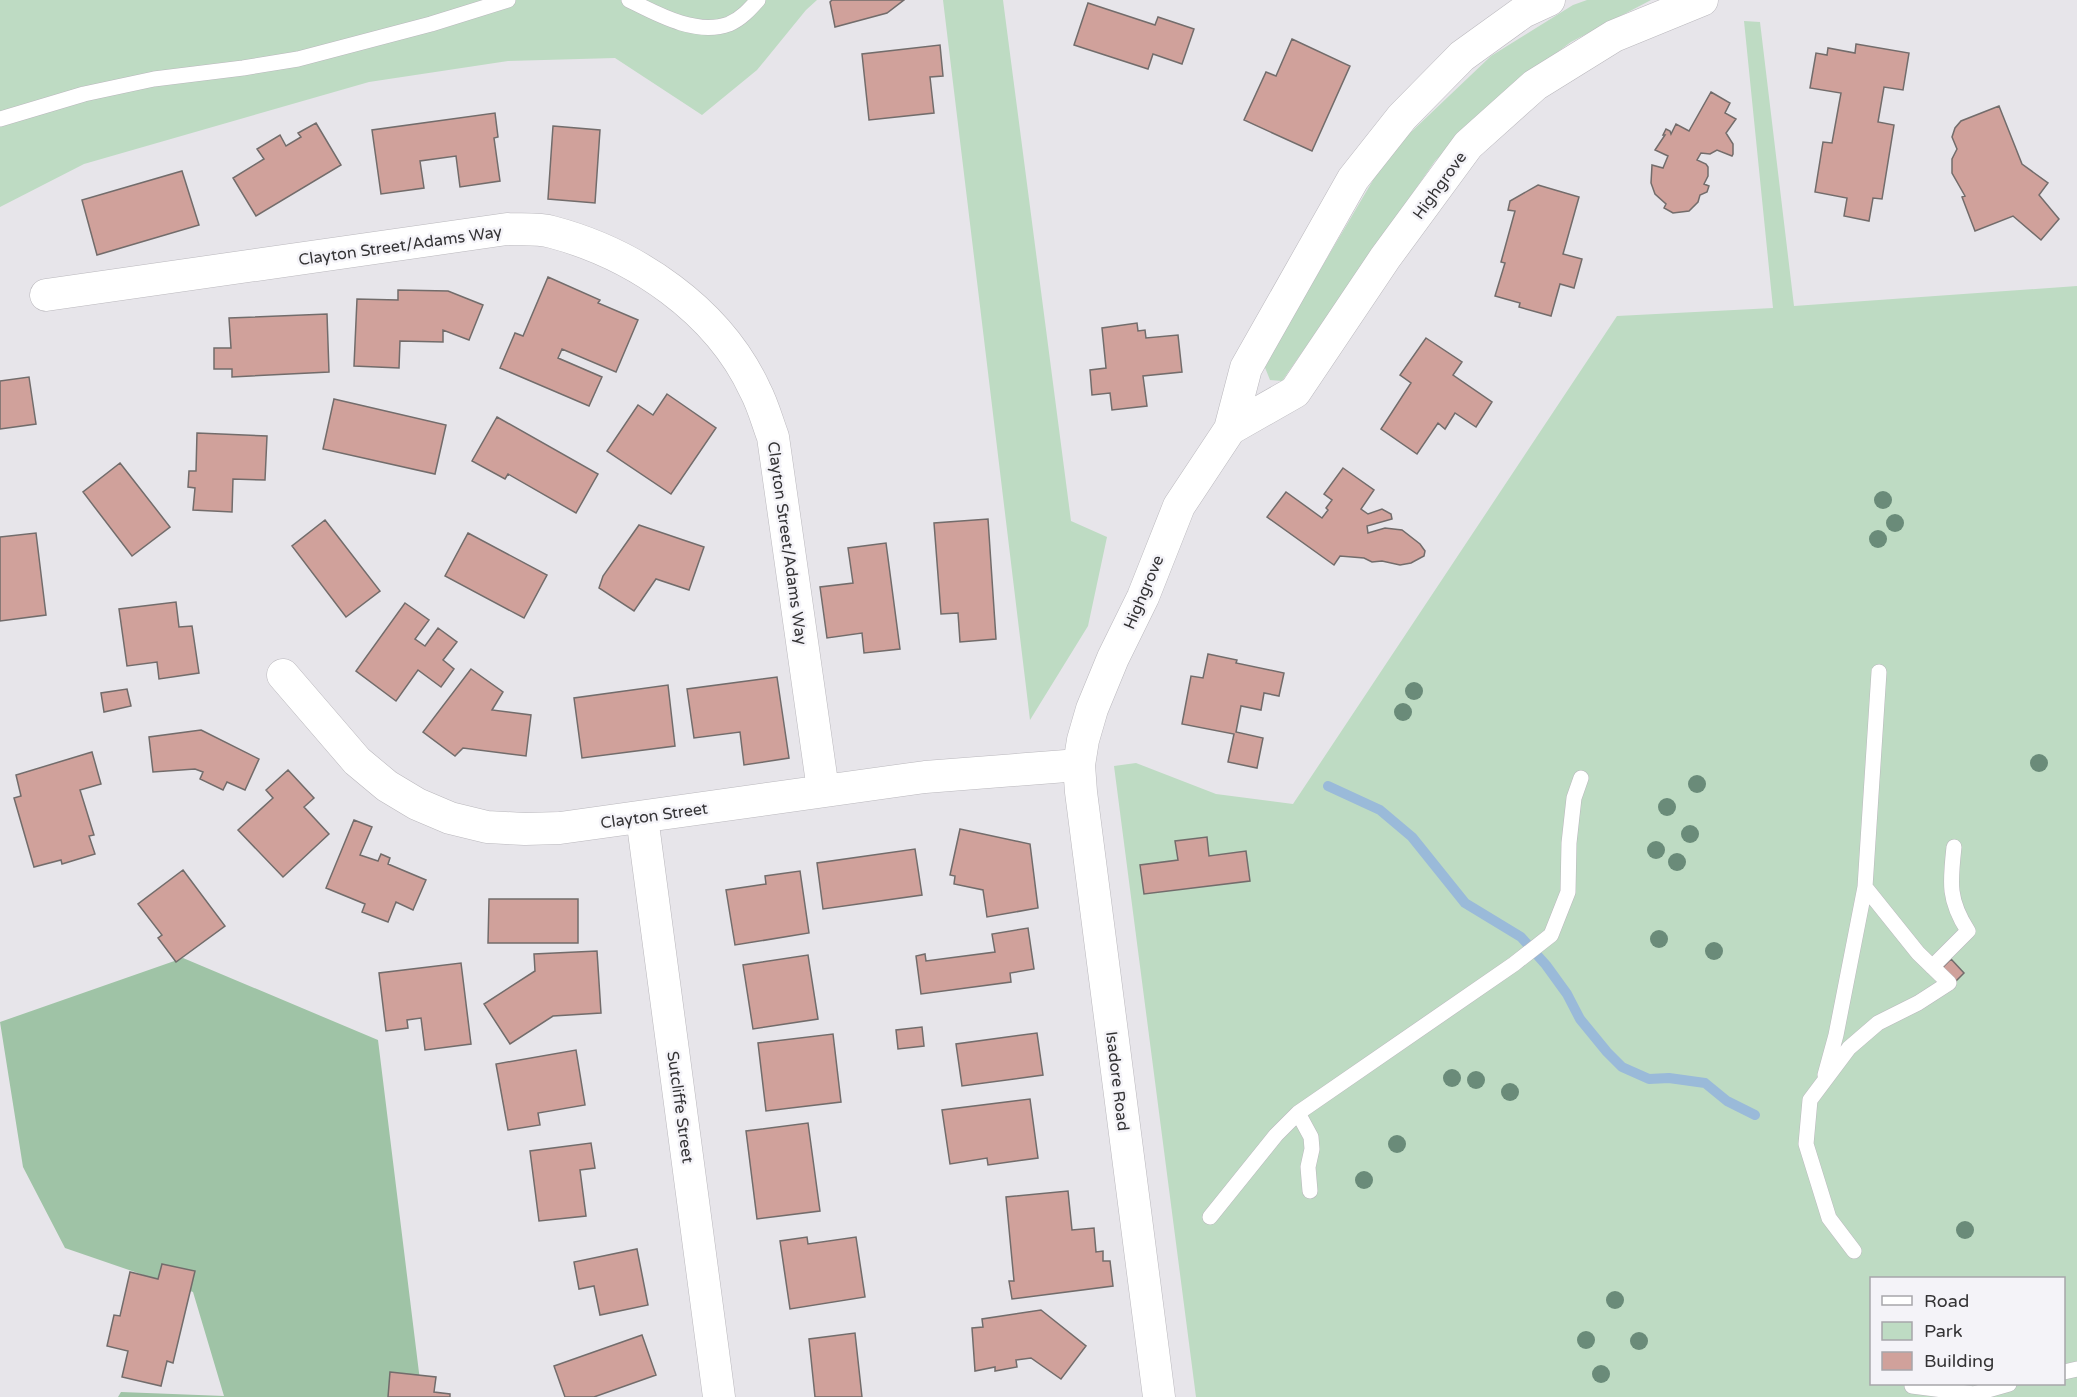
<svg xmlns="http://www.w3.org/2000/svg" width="2077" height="1397" viewBox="0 0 2077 1397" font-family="'Varela Round',sans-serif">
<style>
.green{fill:#bedbc3;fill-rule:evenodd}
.forest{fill:#9fc3a6}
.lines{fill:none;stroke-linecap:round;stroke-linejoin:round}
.stream{stroke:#9abad9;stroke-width:10}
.building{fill:#d0a19b;stroke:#726c6b;stroke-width:1.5}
.service-casing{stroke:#bab8bd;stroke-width:16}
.minor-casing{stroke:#bab8bd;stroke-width:33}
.service{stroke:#fff;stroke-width:15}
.minor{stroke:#fff;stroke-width:32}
.tree{fill:#6a8b79}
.labels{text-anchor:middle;stroke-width:5;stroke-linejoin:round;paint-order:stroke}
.street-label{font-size:16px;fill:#343335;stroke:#f4f3f8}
</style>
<rect width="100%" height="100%" fill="#e7e5ea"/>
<path class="green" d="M0,0H817L806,10L757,70L702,115L615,58L508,61L369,82L84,164L0,207Z
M943,0H1003L1071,521L1107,537L1088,626L1030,720Z
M1587,0H1651L1571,42L1504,92L1435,161L1282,381L1270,380L1264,365L1379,170L1408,135L1491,56L1573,5Z
M1744,21L1760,22L1794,306L2077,286V1397H1196L1114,766L1136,763L1216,794L1293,804L1617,316L1773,308ZM1872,1278H2064V1384H1872Z"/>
<path class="forest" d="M183,958L378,1040L422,1397H118L121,1392L224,1396L193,1292L65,1248L23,1167L0,1022Z"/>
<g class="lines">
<path class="stream" d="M1328,786L1380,810L1412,837L1465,903L1521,937L1546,965L1567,994L1580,1019L1607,1052L1622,1067L1649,1079L1669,1078L1705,1083L1727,1101L1755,1115"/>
</g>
<path class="building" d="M832,0H904L887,13L835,27L830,2Z
M1088,3L1155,25L1158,17L1194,29L1182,64L1153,54L1148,69L1074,45Z
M1292,39L1350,66L1312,151L1244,120L1266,72L1276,76Z
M1856,44L1909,53L1903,90L1884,87L1878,122L1894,125L1882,199L1873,198L1869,221L1844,216L1847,198L1815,192L1823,142L1832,143L1841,93L1810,88L1816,53L1827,55L1828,48L1855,53Z
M940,45L943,76L930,77L934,113L869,120L862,54Z
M1711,92L1730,103L1725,113L1736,119L1726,133L1733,144V154L1732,156L1717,150L1710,154L1701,153L1697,160L1706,164L1708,167V176L1704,184L1709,186L1707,192L1700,195L1698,202L1689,211L1673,213L1664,208L1666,204L1655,194L1651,183L1652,165L1663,168L1668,156L1655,150L1665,135H1663L1666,129L1670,131L1671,134L1676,124L1689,131Z
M1999,106L2022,164L2048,183L2039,195L2059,219L2041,240L2013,216L1975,231L1962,197L1965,196L1952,173V159L1957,149L1952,137L1955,128L1961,121Z
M495,113L498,137L494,138L500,181L460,187L456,156L420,161L424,188L381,194L372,130Z
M316,123L341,165L256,216L233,178L264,159L257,149L280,135L286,146L301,137L298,133Z
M553,126L600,130L595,203L548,199Z
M182,171L199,225L97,255L82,200Z
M1538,185L1579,197L1563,254L1582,259L1574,288L1560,284L1551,316L1519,307L1520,303L1495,296L1505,263L1501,262L1515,211L1508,210L1510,201Z
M548,277L600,300L598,303L638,320L616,372L562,349L558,358L602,377L589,406L500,368L515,333L523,336Z
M398,290L448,291L483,305L469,340L443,330V342L400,341L399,368L354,366L357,299L398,300Z
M327,314L329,372L232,377V369H214V348H231L229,318Z
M1137,323L1138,331L1145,330L1146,338L1178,335L1182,372L1143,376L1147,406L1112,410L1110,393L1092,395L1090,370L1106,368L1102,328Z
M1426,338L1462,362L1453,375L1492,402L1476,427L1455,413L1445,429L1438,423L1417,454L1381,429L1411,383L1400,375Z
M29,377L36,424L0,429V381Z
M667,394L716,428L671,494L607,451L638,405L653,415Z
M334,399L446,425L435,474L323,449Z
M497,417L598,474L576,513L508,474L505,479L472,461Z
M197,433L267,436L265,480L233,479L232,512L193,510L195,488L188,487L189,471H196Z
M120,463L170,527L132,556L83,492Z
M1343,468L1374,490L1361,509L1368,514L1382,509L1391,514L1392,519L1367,526L1368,533L1385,528L1402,530L1420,544L1425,551L1424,556L1411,563L1400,565L1382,561L1372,562L1364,558L1340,556L1334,565L1267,517L1286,492L1322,518L1328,510L1326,508L1332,500L1324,494Z
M988,519L996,639L960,642L958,613L941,614L934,523Z
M325,520L380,591L346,617L292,546Z
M639,525L704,547L689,590L656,579L634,611L599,588L603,576Z
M36,533L46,615L0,621V537Z
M468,533L547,575L524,618L445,576Z
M886,543L900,649L864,653L862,633L827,638L820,587L853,583L848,548Z
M176,602L179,627L192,626L199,673L159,679L157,662L127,666L119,609Z
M405,603L429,620L415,639L425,646L438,628L457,642L443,660L454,669L441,687L418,670L396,701L356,671Z
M1208,654L1237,660L1236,663L1284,673L1279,696L1264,693L1261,710L1241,706L1236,732L1263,738L1257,768L1228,762L1234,734L1182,724L1191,676L1203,678Z
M471,669L503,692L492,710L531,715L526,756L463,748L455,756L423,732Z
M777,677L789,758L744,765L740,732L694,738L687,689Z
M668,685L675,746L582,758L574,698Z
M127,689L131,706L104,712L101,693Z
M201,730L259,759L245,790L227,782L223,790L200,779L203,772L195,769L153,772L149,737Z
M92,752L101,784L80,790L94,835L89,836L95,854L62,864L61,860L34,867L14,798L21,796L16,775Z
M288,770L314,798L304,807L329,834L283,877L238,830L273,798L266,790Z
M354,820L372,827L360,855L378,861L381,854L390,858L388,864L426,880L413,910L396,902L388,922L362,912L365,904L326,888Z
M960,829L1030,844L1038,908L987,917L983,890L954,884L955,876L950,875Z
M1207,837L1209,856L1246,851L1250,881L1144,894L1140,865L1178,860L1175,841Z
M915,849L922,895L823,909L817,863Z
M183,870L225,926L176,962L158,938L162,935L138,904Z
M800,871L809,933L735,945L726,890L766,884L765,876Z
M489,899H578V943H488Z
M1028,928L1034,969L1010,973L1011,982L921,994L916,956L925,954L926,961L995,952L992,934Z
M597,951L601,1013L553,1016L510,1044L484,1004L535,971L534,954Z
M808,955L818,1019L753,1029L743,965Z
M1951,959L1964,973L1954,983L1941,969Z
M461,963L471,1044L425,1050L421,1018L407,1020L408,1028L386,1031L379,973Z
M922,1027L924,1046L898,1049L896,1030Z
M1037,1033L1043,1075L962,1086L956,1044Z
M833,1034L841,1102L766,1111L758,1043Z
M576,1050L585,1105L538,1113L540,1125L508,1130L496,1064Z
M1030,1099L1038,1158L988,1165L987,1158L950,1164L942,1110Z
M808,1123L820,1211L757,1219L746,1131Z
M591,1143L595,1168L580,1170L586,1216L539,1221L530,1151Z
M1068,1191L1072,1230L1094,1228L1096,1252L1103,1251V1261H1110L1113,1286L1012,1299L1009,1281H1014L1006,1197Z
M807,1237L808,1244L856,1237L865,1297L790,1309L780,1241Z
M637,1249L648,1305L600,1315L594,1286L579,1289L574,1262Z
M162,1264L195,1271L173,1363L167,1361L161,1386L122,1377L128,1351L107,1346L114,1315L120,1316L130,1272L158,1279Z
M1041,1310L1086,1346L1061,1379L1031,1358L1016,1360L1017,1367L995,1371V1367L975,1371L972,1328L983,1327L982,1319Z
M855,1333L862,1397H815L809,1339Z
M642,1335L656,1375L594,1397H565L554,1366Z
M390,1372L436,1377L434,1392L450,1394V1397H388Z"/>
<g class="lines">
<g class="service-casing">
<path id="service" d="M629,0C657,14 696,36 729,24C741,19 750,9 758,0
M0,119L84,94L154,79L243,68L298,59L431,24L508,0
M1932,967L1968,931C1948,900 1950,883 1954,847
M1825,1075L1836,1035L1865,887
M1298,1113L1311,1137L1312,1149L1308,1167L1310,1191
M1210,1217L1276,1135L1298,1113L1514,964L1551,935L1568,892L1569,843L1574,798L1581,778
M1854,1251L1829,1218L1806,1144L1810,1100L1849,1048L1878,1023L1918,1003L1949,983L1918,953L1865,887L1879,672
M2064,1372L2077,1369
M1912,1386L1974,1394L2009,1384"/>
</g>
<g class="minor-casing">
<path id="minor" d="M46,295L507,229C521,230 538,228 552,232C635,254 718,310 755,390C763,405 767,421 773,437L823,790
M1230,429L1295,392L1385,258L1468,145L1535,85L1614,36L1702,0
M283,675L357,761L387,786L417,804L450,818L487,827L525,829L560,828L925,777L1079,765
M642,817L719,1397
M1159,1397L1081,792L1079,765L1083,740L1092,709L1113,658L1143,597L1179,506L1230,429L1246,368L1353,179L1402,117L1462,56L1523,12L1549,0"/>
</g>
<use href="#service" class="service"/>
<use href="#minor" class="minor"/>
</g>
<g class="tree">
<circle cx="1883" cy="500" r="9"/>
<circle cx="1895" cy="523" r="9"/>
<circle cx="1878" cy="539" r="9"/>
<circle cx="1414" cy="691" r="9"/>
<circle cx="1403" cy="712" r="9"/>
<circle cx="2039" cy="763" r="9"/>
<circle cx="1697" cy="784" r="9"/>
<circle cx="1667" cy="807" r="9"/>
<circle cx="1690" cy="834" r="9"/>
<circle cx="1656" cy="850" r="9"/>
<circle cx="1677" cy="862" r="9"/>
<circle cx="1659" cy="939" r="9"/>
<circle cx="1714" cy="951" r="9"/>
<circle cx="1452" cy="1078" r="9"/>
<circle cx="1476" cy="1080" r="9"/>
<circle cx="1510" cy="1092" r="9"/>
<circle cx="1397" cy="1144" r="9"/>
<circle cx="1364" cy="1180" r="9"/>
<circle cx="1965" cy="1230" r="9"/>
<circle cx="1615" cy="1300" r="9"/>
<circle cx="1586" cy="1340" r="9"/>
<circle cx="1639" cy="1341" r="9"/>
<circle cx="1601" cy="1374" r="9"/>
</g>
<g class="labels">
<g class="street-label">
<text transform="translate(1439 185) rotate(-54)" y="6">Highgrove</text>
<text transform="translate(400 245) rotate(-8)" y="6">Clayton Street/Adams Way</text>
<text transform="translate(788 543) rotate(82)" y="6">Clayton Street/Adams Way</text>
<text transform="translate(1143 592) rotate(-67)" y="6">Highgrove</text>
<text transform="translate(654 815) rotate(-8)" y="6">Clayton Street</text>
<text transform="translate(1118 1081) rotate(83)" y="6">Isadore Road</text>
<text transform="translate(681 1107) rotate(82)" y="6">Sutcliffe Street</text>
</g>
</g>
<rect x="1870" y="1277" width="195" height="108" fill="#f4f3f8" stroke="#a7a6aa" stroke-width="1.5"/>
<rect x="1882" y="1296" width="30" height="9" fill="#ffffff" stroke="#a7a6aa" stroke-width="1.5"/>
<text x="1924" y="1307" font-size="18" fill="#343335">Road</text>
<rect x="1882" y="1322" width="30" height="18" fill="#bedbc3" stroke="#a7a6aa" stroke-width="1.5"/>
<text x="1924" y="1337" font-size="18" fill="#343335">Park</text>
<rect x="1882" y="1352" width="30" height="18" fill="#d0a19b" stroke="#a7a6aa" stroke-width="1.5"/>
<text x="1924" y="1367" font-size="18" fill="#343335">Building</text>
</svg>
